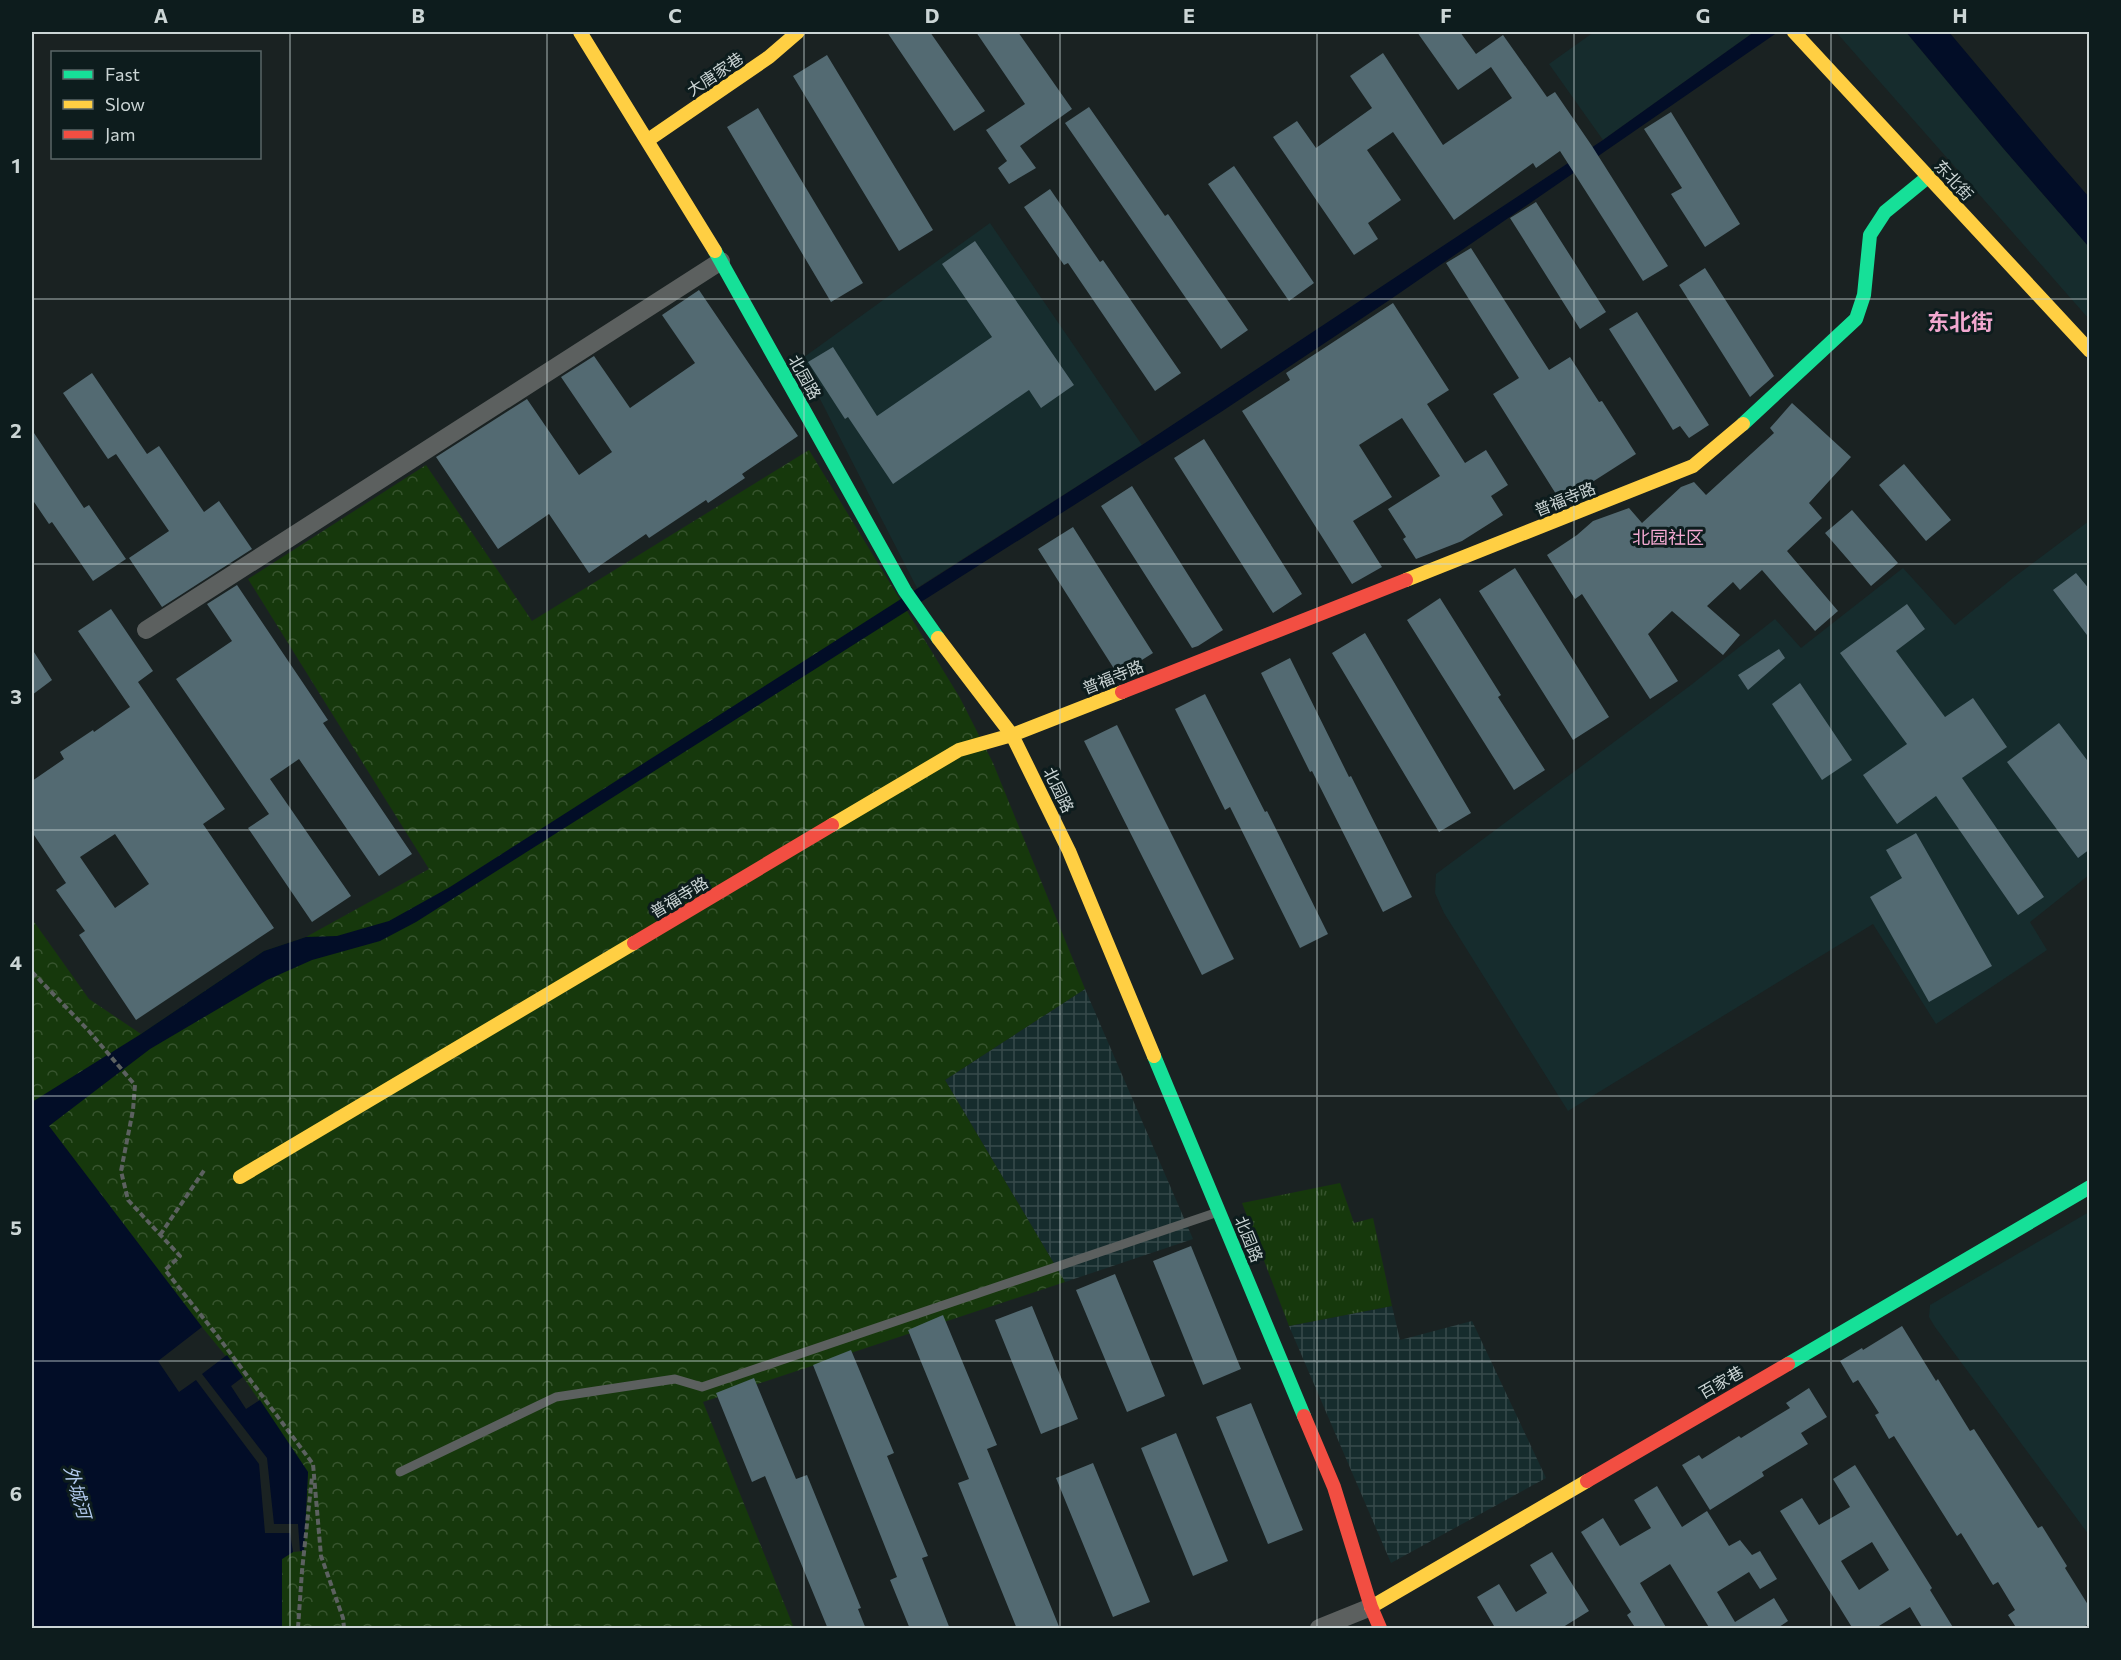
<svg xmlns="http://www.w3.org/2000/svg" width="2121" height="1660" viewBox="0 0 2121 1660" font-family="Commissioner,'Noto Sans SC',sans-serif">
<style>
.built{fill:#162c2d}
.industrial{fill:url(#industrial-grid)}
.grass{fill:url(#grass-tufts)}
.forest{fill:url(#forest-crowns)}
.water{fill:#020d27}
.building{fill:#536a72;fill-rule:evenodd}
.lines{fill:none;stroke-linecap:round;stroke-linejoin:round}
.path{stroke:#5c6160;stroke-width:4;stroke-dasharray:6 3;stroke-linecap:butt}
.lane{stroke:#5c605f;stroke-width:9}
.street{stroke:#5c605f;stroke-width:18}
.fast{stroke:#16e098;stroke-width:14}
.slow{stroke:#ffcf43;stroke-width:14}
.jam{stroke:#f24e42;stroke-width:14}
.grid{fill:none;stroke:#cbd5d5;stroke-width:1.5;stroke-opacity:0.55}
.labels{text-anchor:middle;stroke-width:6;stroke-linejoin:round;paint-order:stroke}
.street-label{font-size:16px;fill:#cbd5d5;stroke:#0d1c1d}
.neighbourhood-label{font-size:18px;fill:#f2a8d0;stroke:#0d1c1d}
.water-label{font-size:18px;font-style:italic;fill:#b2caee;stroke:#0d1c1d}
.district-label{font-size:22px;font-weight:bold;fill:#f2a8d0;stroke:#0d1c1d}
.neatline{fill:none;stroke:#cbd5d5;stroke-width:2}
.grid-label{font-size:20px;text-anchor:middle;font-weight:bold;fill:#cbd5d5}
</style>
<defs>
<pattern id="industrial-grid" width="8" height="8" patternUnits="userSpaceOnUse" patternTransform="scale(1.5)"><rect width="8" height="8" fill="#162c2d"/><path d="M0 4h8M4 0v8" fill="none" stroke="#374a4b"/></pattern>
<pattern id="grass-tufts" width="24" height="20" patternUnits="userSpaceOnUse" patternTransform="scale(1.5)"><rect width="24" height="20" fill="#16380c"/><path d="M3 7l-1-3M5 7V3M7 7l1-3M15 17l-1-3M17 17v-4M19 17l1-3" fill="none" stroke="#37542e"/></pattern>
<pattern id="forest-crowns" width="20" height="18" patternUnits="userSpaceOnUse" patternTransform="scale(1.5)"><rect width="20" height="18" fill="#16380c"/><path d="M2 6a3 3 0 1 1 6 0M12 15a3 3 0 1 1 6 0" fill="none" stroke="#37542e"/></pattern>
</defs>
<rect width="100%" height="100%" fill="#1a2222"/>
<path class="built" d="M1594,32H1754L1603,140L1549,64Z
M1836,32H1906L2003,148L2089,247V319Z
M990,223L1142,445L917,588L800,360Z
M2089,521V875L2030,922L2047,950L1936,1024L1873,924L1568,1111L1444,913L1435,893L1436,874L1691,685L1775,619L1801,648L1903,568L1955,625L2013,578Z
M2089,1212V1535L1935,1327L1929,1317L1930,1305Z"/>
<path class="industrial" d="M1085,989L1193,1239L1065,1282L945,1080Z
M1392,1306L1400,1340L1472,1321L1546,1478L1391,1563L1289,1326Z"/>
<path class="grass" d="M1340,1183L1354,1223L1373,1218L1392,1306L1289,1326L1242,1203Z"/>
<path class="forest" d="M809,450L960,698L993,763L1085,989L945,1080L1065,1282L703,1402L794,1628H282V1559L293,1552L304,1551L308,1472L243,1377L202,1327L32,1104V919L89,999L141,1034L264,951L306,937L429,869L248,579L426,465L532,621Z"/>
<path class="water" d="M1754,32H1778L1391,299L1221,412L416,922L380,941L312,960L267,980L150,1049L49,1126L202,1327L158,1361L179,1392L196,1380L259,1464L265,1533H290L293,1552L282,1559V1628H32V1102L141,1034L264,951L306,937L337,936L375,925L389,921L450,887L1142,445L1603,140Z
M1906,32H1949L2054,157L2089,197V247L2003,148Z
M227,1355L243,1377L231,1386L246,1409L260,1400L308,1472L304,1551H300L298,1524H274L267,1458L202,1374Z"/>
<path class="building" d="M887,32H930L985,111L954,131Z
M976,32H1018L1072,109L1020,146L1036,168L1009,184L998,168L1007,161L986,130L1025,104Z
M1417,32H1460L1476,54L1503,35L1547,97L1555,92L1592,146L1668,266L1643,281L1560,151L1536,168L1533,163L1454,220L1393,132L1367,150L1401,200L1368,223L1378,239L1354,255L1273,137L1297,121L1316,148L1372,108L1350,76L1383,53L1443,145L1512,98L1491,67L1458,90Z
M827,55L933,230L899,251L793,76Z
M1089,107L1165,216L1168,214L1248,330L1221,349L1065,123Z
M758,108L863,283L831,302L727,127Z
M1671,112L1740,224L1705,247L1671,194L1682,188L1644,129Z
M1234,166L1314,283L1289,301L1208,184Z
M1050,189L1100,262L1103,260L1181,373L1155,391L1068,263L1064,265L1024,207Z
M1536,202L1606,312L1580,329L1510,218Z
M975,241L1074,385L1041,408L1029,390L893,484L848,417L845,419L808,362L833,347L877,416L992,337L942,264Z
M1471,248L1549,370L1570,357L1599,402L1602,401L1636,454L1561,502L1493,394L1519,378L1446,263Z
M1705,268L1774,376L1750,397L1679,285Z
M699,290L798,436L742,474L745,478L708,503L706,500L649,538L646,534L589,573L549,514L498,549L436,457L527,399L579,475L612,452L561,377L594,356L630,408L695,363L662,315Z
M1393,303L1449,390L1427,404L1465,463L1486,450L1508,485L1491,496L1503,515L1462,541L1416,559L1403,539L1406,537L1388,509L1440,476L1402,418L1359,445L1392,497L1353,521L1382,567L1352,584L1242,411L1290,380L1286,373Z
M1637,312L1709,425L1689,438L1680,426L1673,430L1609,329Z
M92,373L147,454L159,446L204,512L219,501L252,549L162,607L129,558L169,531L116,454L108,459L63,393Z
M1792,403L1851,457L1809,503L1822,518L1787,551L1838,611L1815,631L1762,570L1740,590L1733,582L1707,606L1740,635L1723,655L1672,611L1648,634L1678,681L1650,699L1582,594L1575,599L1547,555L1577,535L1593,521L1629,508L1642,523L1681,487L1694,482L1706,495L1774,433L1770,428Z
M32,430L84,508L89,505L126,559L93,581L52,522L49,524L32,499Z
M1204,439L1302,594L1273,613L1174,458Z
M1904,464L1951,520L1926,541L1879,485Z
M1132,486L1223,630L1198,646L1192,648L1101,506Z
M1852,510L1898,563L1871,586L1825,533Z
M1073,527L1153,653L1118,675L1038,549Z
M1515,568L1609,717L1573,740L1479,591Z
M2076,573L2090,590V639L2053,590Z
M237,585L328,720L323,723L412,854L379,876L299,759L270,779L351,896L312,922L248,828L269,814L176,679L232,641L207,604Z
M1440,598L1501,695L1498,697L1545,770L1514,790L1407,620Z
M1907,604L1925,629L1896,651L1945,717L1973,698L2007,747L1962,778L2044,897L2018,915L1936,796L1897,824L1863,775L1907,744L1840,653Z
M111,609L153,671L138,682L225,809L203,824L274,928L136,1020L79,935L85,931L56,890L66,883L32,832V781L64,759L60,752L93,730L94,732L130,707L78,631ZM115,834L149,884L115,908L80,857Z
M1365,633L1471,813L1439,832L1332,653Z
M32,649L52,680L32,695Z
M1779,649L1785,658L1748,690L1738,675Z
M1290,658L1349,777L1351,776L1412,897L1383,912L1312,771L1310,772L1261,673Z
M1800,683L1852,760L1822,780L1772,704Z
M1205,694L1265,812L1267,811L1328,934L1300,948L1230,807L1225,810L1175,709Z
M2059,723L2090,764V849L2078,858L2007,762Z
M1117,725L1234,959L1202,975L1084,741Z
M1916,833L1992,966L1929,1002L1870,897L1902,878L1886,850Z
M1191,1246L1241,1369L1203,1385L1153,1261Z
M1115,1274L1165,1396L1127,1412L1076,1290Z
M1032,1306L1078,1419L1041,1434L995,1320Z
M943,1315L997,1445L987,1449L1060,1629H1017L958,1483L969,1479L908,1330Z
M1902,1326L1936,1381L1938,1379L1970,1431L1974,1429L2038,1528L2042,1526L2067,1566L2065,1568L2090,1608V1623L2081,1629H2017L2008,1615L2015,1610L1998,1582L1993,1585L1961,1533L1957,1536L1894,1436L1889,1439L1875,1415L1879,1413L1858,1380L1853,1383L1840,1361L1862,1348L1863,1350Z
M851,1350L894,1453L887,1456L928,1556L922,1558L950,1629H910L890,1580L897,1577L813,1365Z
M754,1378L796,1479L807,1475L861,1608L858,1609L866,1629H828L765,1476L752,1482L716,1393Z
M1809,1388L1827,1417L1801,1433L1808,1444L1762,1472L1764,1476L1710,1510L1682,1465L1699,1455L1702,1459L1739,1436L1741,1438L1790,1408L1786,1403Z
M1251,1403L1303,1530L1268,1544L1216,1417Z
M1176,1433L1228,1561L1193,1576L1141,1448Z
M1093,1463L1150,1602L1113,1617L1056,1478Z
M1855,1465L1932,1588L1930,1590L1954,1629H1923L1910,1607L1874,1629H1853L1780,1511L1802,1498L1819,1525L1850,1507L1833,1479ZM1872,1542L1889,1570L1859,1590L1841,1561Z
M1657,1486L1682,1527L1707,1511L1729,1546L1740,1540L1752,1555L1760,1551L1777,1579L1760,1589L1749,1572L1717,1592L1735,1622L1774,1598L1788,1621L1776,1629H1710L1670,1564L1640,1583L1667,1629H1636L1627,1615L1631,1612L1581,1532L1603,1518L1620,1546L1651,1528L1634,1500Z
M1552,1552L1589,1611L1560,1629H1490L1494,1626L1477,1597L1499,1584L1516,1612L1547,1593L1530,1565Z"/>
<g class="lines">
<path class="path" d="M32,972L88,1030L135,1085L133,1110L121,1171L128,1200L180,1256L165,1270L216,1334L313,1464L321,1556L343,1618L344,1628
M160,1235L205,1169
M298,1628L302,1571L312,1477"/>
<path class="lane" d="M400,1472L556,1397L675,1379L702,1387L1218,1212"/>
<path class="street" d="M146,630L721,261
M1319,1628L1371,1607"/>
<path class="fast" d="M715,251L905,591L938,638
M1743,424L1856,319L1864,295L1870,235L1885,212L1929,176
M1154,1056L1304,1416
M1788,1364L2090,1187"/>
<path class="slow" d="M580,32L715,251
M1794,32L2090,351
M648,140L769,57L798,32
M1406,580L1693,466L1743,424
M938,638L1012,735L1069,851L1154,1056
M832,825L959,750L1012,735L1122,692
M240,1177L634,943
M1371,1607L1587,1481"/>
<path class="jam" d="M1122,692L1406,580
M634,943L832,825
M1304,1416L1334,1487L1371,1607L1380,1628
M1587,1481L1788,1364"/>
</g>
<path class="grid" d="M290,32V1628M547,32V1628M804,32V1628M1060,32V1628M1317,32V1628M1574,32V1628M1831,32V1628M32,299H2090M32,564H2090M32,830H2090M32,1096H2090M32,1361H2090"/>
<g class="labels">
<g class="street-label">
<text transform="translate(715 74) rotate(-34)" y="6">大唐家巷</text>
<text transform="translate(1954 180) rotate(47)" y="6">东北街</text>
<text transform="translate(805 377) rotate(61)" y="6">北园路</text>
<text transform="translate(1565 499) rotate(-22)" y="6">普福寺路</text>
<text transform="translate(1113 677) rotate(-22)" y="6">普福寺路</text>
<text transform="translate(1059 790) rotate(64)" y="6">北园路</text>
<text transform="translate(679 897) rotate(-31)" y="6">普福寺路</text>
<text transform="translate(1249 1239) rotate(68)" y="6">北园路</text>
<text transform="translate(1721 1382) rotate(-30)" y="6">百家巷</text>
</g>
<g class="neighbourhood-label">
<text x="1668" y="544">北园社区</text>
</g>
<g class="water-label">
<text transform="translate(77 1492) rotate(74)" y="6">外城河</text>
</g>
<g class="district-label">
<text x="1960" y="330">东北街</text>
</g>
</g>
<rect width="2121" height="1660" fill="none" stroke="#0d1c1d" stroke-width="66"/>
<rect x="51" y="51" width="210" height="108" fill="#0d1c1d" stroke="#596667" stroke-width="1.5"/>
<rect x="63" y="70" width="30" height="9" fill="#16e098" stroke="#596667" stroke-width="1.5"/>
<text x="105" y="81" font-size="18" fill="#cbd5d5">Fast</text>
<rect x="63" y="100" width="30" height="9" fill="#ffcf43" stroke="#596667" stroke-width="1.5"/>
<text x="105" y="111" font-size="18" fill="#cbd5d5">Slow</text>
<rect x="63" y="130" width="30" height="9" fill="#f24e42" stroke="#596667" stroke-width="1.5"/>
<text x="105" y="141" font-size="18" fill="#cbd5d5">Jam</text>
<rect x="33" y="33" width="2055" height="1594" class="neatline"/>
<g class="grid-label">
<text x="161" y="23">A</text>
<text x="418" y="23">B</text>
<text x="675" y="23">C</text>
<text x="932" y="23">D</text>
<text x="1189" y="23">E</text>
<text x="1446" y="23">F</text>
<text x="1703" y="23">G</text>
<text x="1960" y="23">H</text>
<text x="16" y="173">1</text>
<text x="16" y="438">2</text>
<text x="16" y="704">3</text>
<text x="16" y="970">4</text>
<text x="16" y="1235">5</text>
<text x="16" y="1501">6</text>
</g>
</svg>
